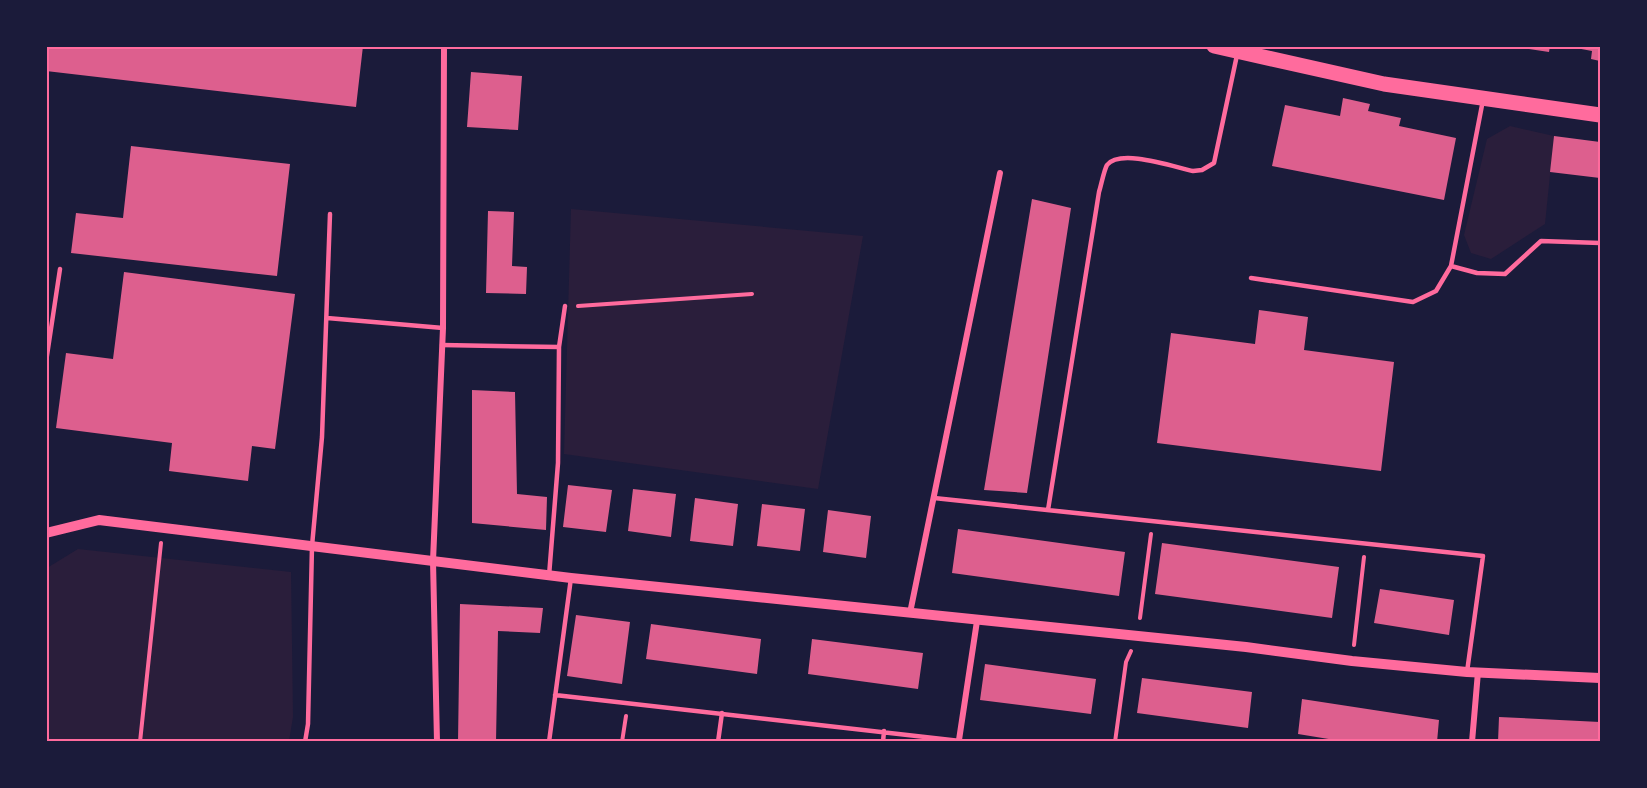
<svg xmlns="http://www.w3.org/2000/svg" width="1647" height="788" viewBox="0 0 1647 788" font-family="'DM Sans',sans-serif">
<style>
.green{fill:#2a1e3b}
.building{fill:#dd5f8e}
.lines{fill:none;stroke-linecap:round;stroke-linejoin:round}
.path{stroke:#ff6b9d;stroke-width:4}
.service{stroke:#ff6b9d;stroke-width:4.5}
.minor{stroke:#ff6b9d;stroke-width:6}
.tertiary{stroke:#ff6b9d;stroke-width:10}
.primary{stroke:#ff6b9d;stroke-width:15}
.neatline{fill:none;stroke:#ff6b9d;stroke-width:2}
</style>
<rect width="100%" height="100%" fill="#1b1b3a"/>
<path class="green" d="M1510,126L1554,136L1545,224L1491,259L1471,253L1464,235L1487,139Z
M571,209L863,236L818,489L564,454Z
M78,549L291,572L293,717L289,741L47,742V568Z"/>
<path class="building" d="M46,46H363L356,107L46,71Z
M1523,46H1550L1549,52L1523,48Z
M1576,46H1600V61L1591,59L1592,51L1576,48Z
M471,72L522,76L518,130L467,127Z
M1343,98L1370,104L1368,111L1401,118L1399,126L1456,138L1444,200L1272,166L1285,105L1340,116Z
M1554,136L1600,142V178L1550,172Z
M131,146L290,164L277,276L71,253L76,213L123,218Z
M1032,199L1071,208L1027,493L984,490Z
M488,211L514,212L512,266L527,267L526,294L486,293Z
M124,272L295,294L275,449L252,446L248,481L169,471L172,443L56,428L66,353L113,359Z
M1259,310L1308,317L1304,350L1394,362L1381,471L1157,443L1171,333L1255,344Z
M472,390L515,392L517,494L547,497L546,530L472,523Z
M568,485L612,490L606,532L563,527Z
M633,489L676,494L671,537L628,531Z
M695,498L738,504L733,546L690,541Z
M762,504L805,509L800,551L757,546Z
M828,510L871,516L866,558L823,552Z
M958,529L1125,552L1119,596L952,573Z
M1162,543L1339,567L1332,618L1155,594Z
M1380,589L1454,600L1449,635L1374,623Z
M460,604L543,608L540,633L498,631L496,742H458Z
M576,615L630,622L622,684L567,676Z
M651,624L761,639L757,674L646,659Z
M812,639L923,653L918,689L808,674Z
M985,664L1096,679L1091,714L980,700Z
M1142,678L1252,692L1248,728L1137,713Z
M1302,699L1439,720L1437,742H1347L1298,734Z
M1499,717L1600,722V742H1498Z"/>
<g class="lines">
<path class="path" d="M578,306L752,294
M1140,618L1151,534
M1354,645L1364,557
M140,742L161,543
M622,742L626,716
M1115,742L1126,662L1131,651"/>
<path class="service" d="M1451,266L1477,273L1505,274L1541,241L1600,243
M1251,278L1413,302L1436,291L1451,266L1483,100
M327,318L443,328
M442,345L559,347
M46,362L60,269
M934,498L1483,556L1467,672
M1048,510L1099,192C1101,186 1104,170 1107,165C1120,148 1174,167 1193,171L1202,170L1214,163L1237,55
M549,576L558,463L559,347L565,306
M555,695L969,742
M305,742L308,724L312,546L322,437L330,214
M549,742L571,578
M718,742L722,713
M883,742L884,731"/>
<path class="minor" d="M910,613L1000,173
M959,740L977,621
M437,742L433,561L443,328L444,46
M1472,742L1478,672"/>
<path class="tertiary" d="M46,533L99,520L571,578L1246,647L1352,661L1467,672L1600,678"/>
<path class="primary" d="M1214,46L1384,84L1600,115"/>
</g>
<rect width="1647" height="788" fill="none" stroke="#1b1b3a" stroke-width="96"/>
<rect x="48" y="48" width="1551" height="692" class="neatline"/>
</svg>
